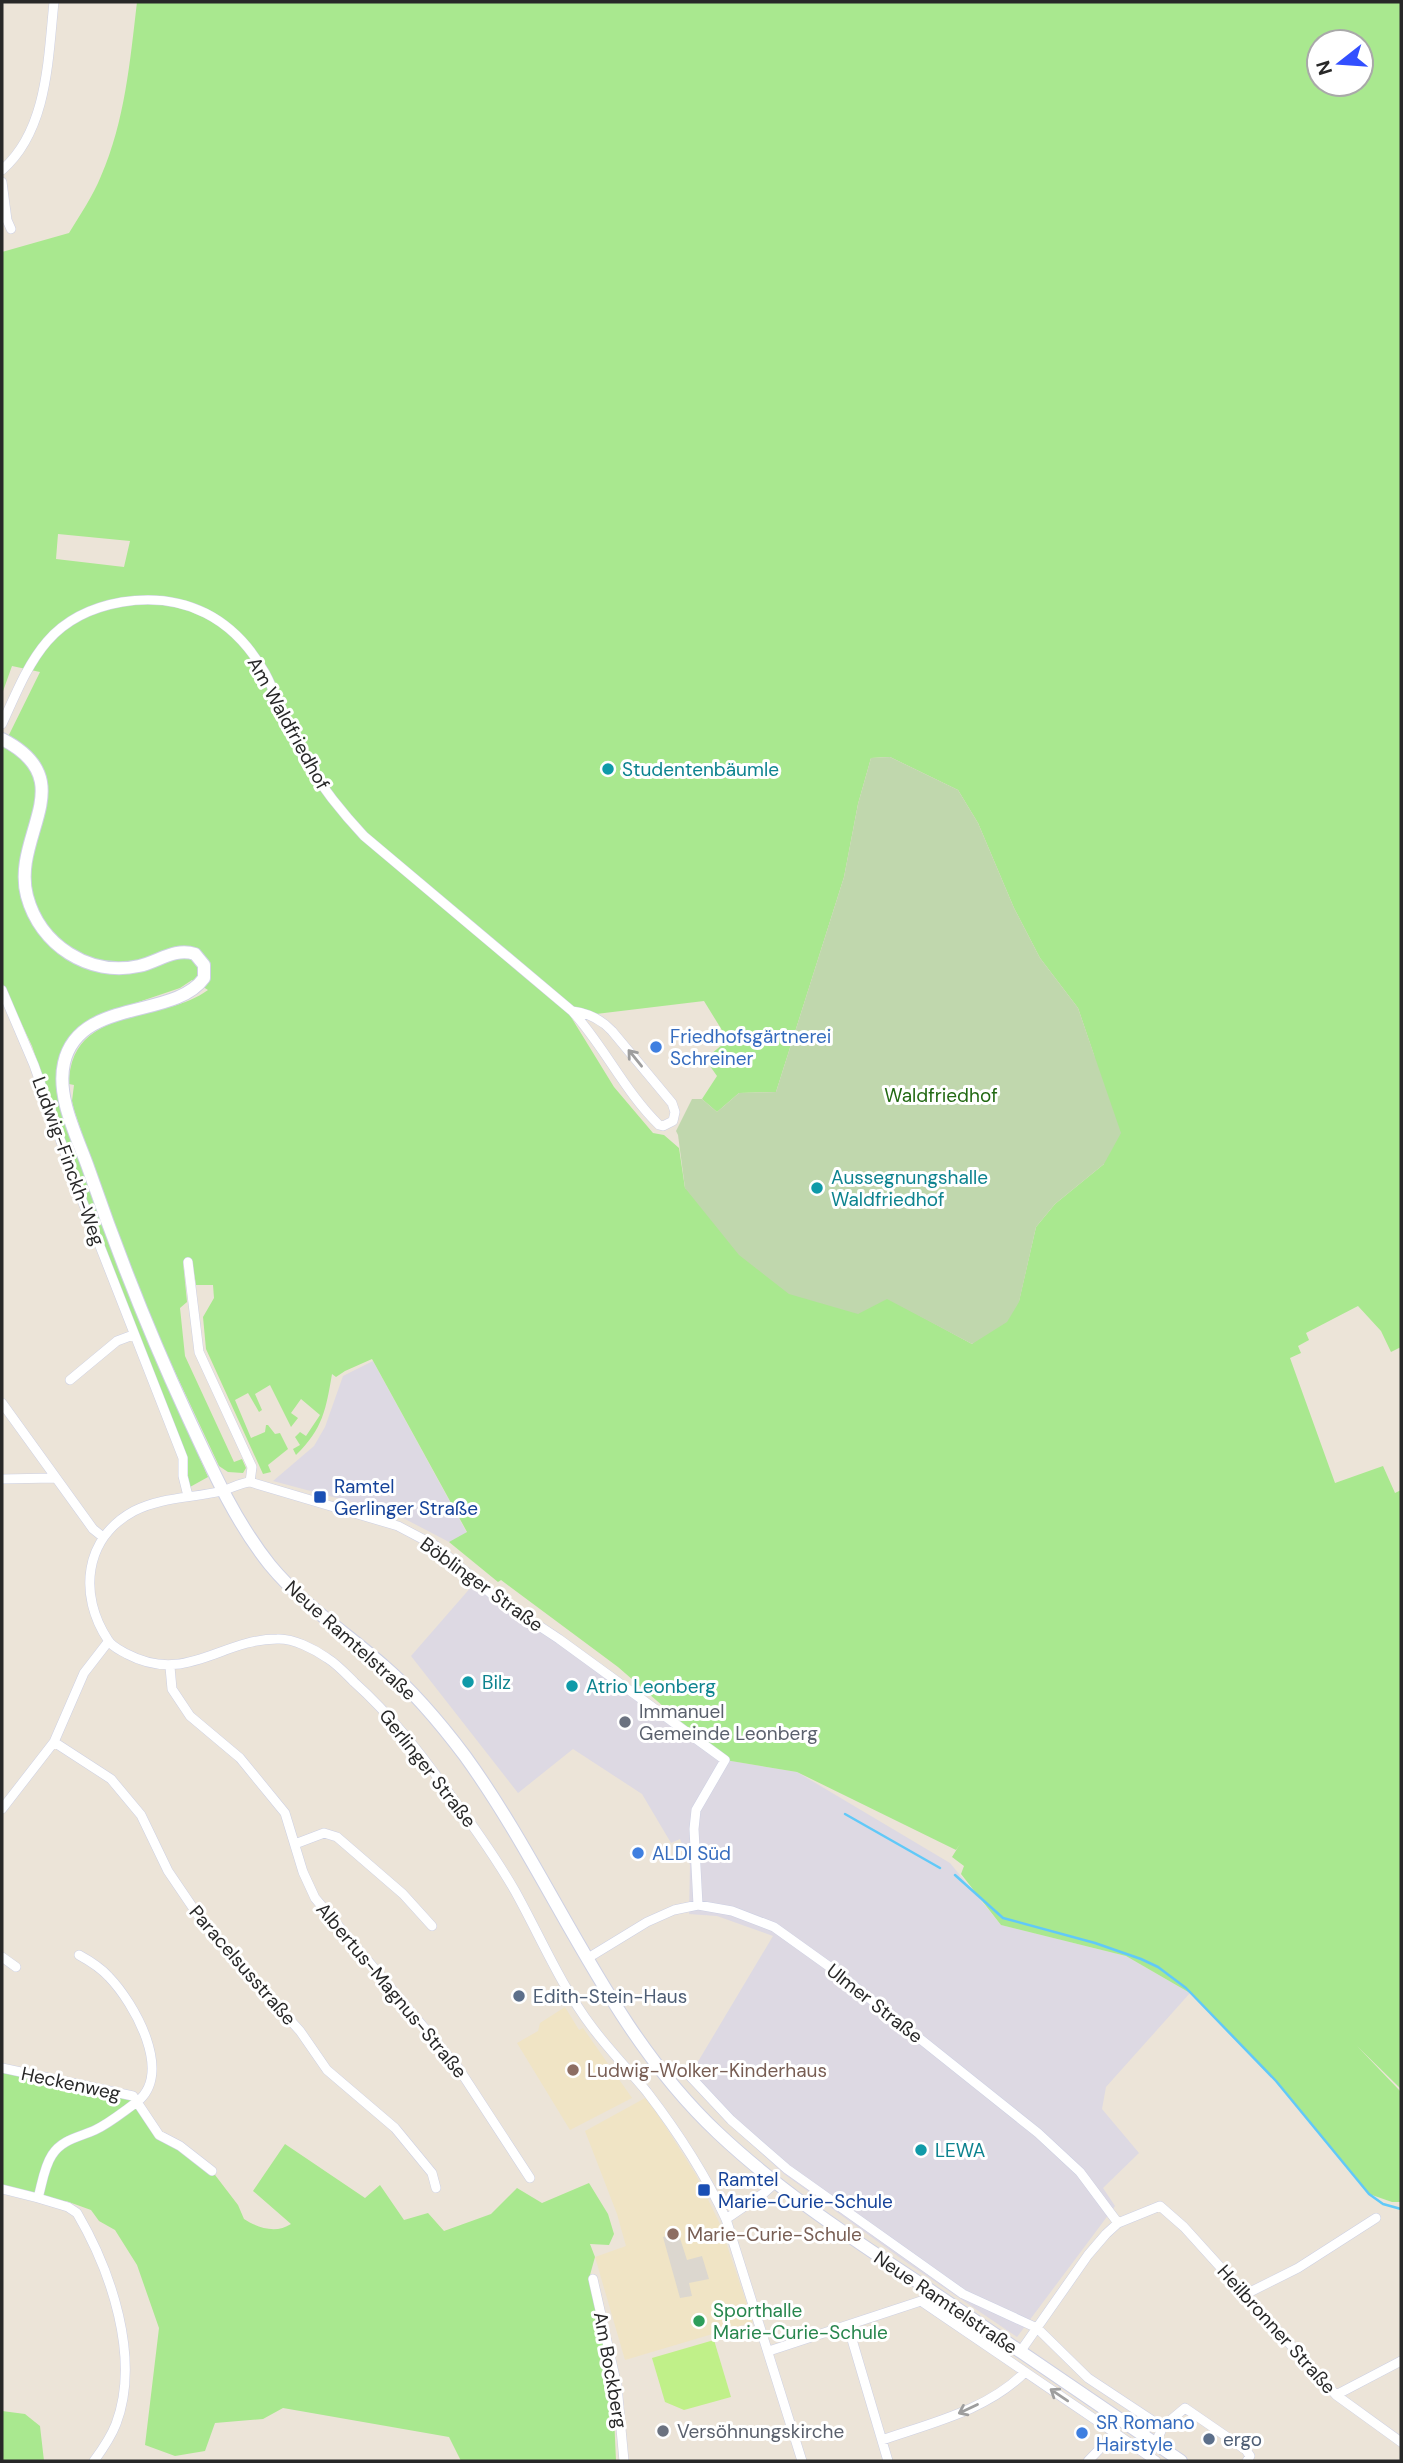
<svg xmlns="http://www.w3.org/2000/svg" width="1403" height="2463" viewBox="0 0 1403 2463" font-family="'DM Sans',sans-serif">
<style>
.industrial{fill:#ddd9e3}
.education{fill:#f0e4c5}
.green{fill:#a9e88f;fill-rule:evenodd}
.cemetery{fill:#c0d7ad}
.pitch{fill:#c0f089}
.plaza{fill:#dcd7cf}
.lines{fill:none;stroke-linecap:round;stroke-linejoin:round}
.stream{stroke:#61c9f8;stroke-width:2.5}
.minor-casing{stroke:#cdd0e3;stroke-width:10}
.secondary-casing{stroke:#cdd0e3;stroke-width:14}
.minor{stroke:#fff;stroke-width:9}
.secondary{stroke:#fff;stroke-width:12}
.oneway{stroke:#9e9e9e}
.culture-dot{fill:#0f9aa8;stroke:#fff;stroke-width:2.5}
.shop-dot{fill:#3f7fe0;stroke:#fff;stroke-width:2.5}
.transit-dot{fill:#1a4fb4;stroke:#fff;stroke-width:2.5}
.worship-dot{fill:#6b7280;stroke:#fff;stroke-width:2.5}
.service-dot{fill:#5c6f8a;stroke:#fff;stroke-width:2.5}
.education-dot{fill:#8d6e63;stroke:#fff;stroke-width:2.5}
.leisure-dot{fill:#2e9e5b;stroke:#fff;stroke-width:2.5}
.labels{text-anchor:middle;stroke-width:6;stroke-linejoin:round;paint-order:stroke}
.street-label{font-size:19px;fill:#282828;stroke:#fff}
.culture-label{font-size:19px;fill:#0d838f;stroke:#fff;text-anchor:start}
.shop-label{font-size:19px;fill:#366cbe;stroke:#fff;text-anchor:start}
.park-label{font-size:19px;fill:#226913;stroke:#fff}
.transit-label{font-size:19px;fill:#164399;stroke:#fff;text-anchor:start}
.worship-label{font-size:19px;fill:#5b616d;stroke:#fff;text-anchor:start}
.service-label{font-size:19px;fill:#4e5e75;stroke:#fff;text-anchor:start}
.education-label{font-size:19px;fill:#785e54;stroke:#fff;text-anchor:start}
.leisure-label{font-size:19px;fill:#27864d;stroke:#fff;text-anchor:start}
</style>
<rect width="100%" height="100%" fill="#ece4d8"/>
<path class="industrial" d="M373,1361L467,1533L449,1542L405,1519L363,1505L273,1481L314,1446L325,1427L343,1376Z
M472,1586L597,1667L725,1760L797,1772L950,1863L1001,1925L1126,1956L1190,1993L1106,2087L1102,2109L1139,2153L1103,2188L1115,2206L1017,2337L906,2262L784,2174L729,2124L687,2080L773,1936L717,1916L689,1914L690,1865L680,1839L671,1843L642,1794L573,1749L518,1793L411,1656Z"/>
<path class="education" d="M565,2007L579,2030L583,2028L632,2098L570,2130L517,2043L538,2031L540,2023Z
M647,2097L696,2175L719,2222L753,2322L625,2360L595,2257L626,2246L617,2214L585,2131Z"/>
<path class="green" d="M137,2H1401V1347L1391,1352L1381,1331L1358,1306L1306,1333L1309,1340L1298,1346L1301,1353L1290,1358L1335,1483L1383,1466L1395,1493L1401,1490V2089L1357,2046L1401,2092V2202H1392L1369,2194L1276,2081L1190,1993L1126,1956L1001,1925L961,1874L964,1866L952,1857L960,1844L956,1850L797,1772L725,1760L618,1667L501,1580L498,1582L449,1542L467,1532L372,1359L345,1371L336,1377L332,1374C326,1409 323,1429 296,1455L293,1449L300,1445L295,1437L300,1432L306,1436L320,1415L301,1399L291,1413L298,1418L291,1427L270,1385L255,1394L262,1410L259,1412L248,1393L235,1400L251,1438L265,1432L266,1425H268L275,1434L280,1433L288,1449L268,1465L271,1472L263,1474L206,1349L203,1317L214,1298L213,1285H196L192,1261L183,1262L187,1302L180,1308L185,1356L234,1462L242,1459L246,1468L243,1473L228,1472L219,1466L154,1327L100,1187L74,1110L72,1101L74,1085L69,1084C70,1004 162,1024 208,990L192,980L180,988L94,1017C65,1032 53,1058 58,1090L151,1347L208,1477L190,1487L186,1478L187,1464L86,1204L32,1046L2,982V749L40,672L12,666L2,694V252L69,233C80,215 93,196 101,176C125,121 130,61 137,2ZM1319,42H1361V84H1319ZM58,534L130,541L124,567L56,559ZM890,757L958,790L978,823L1014,908L1040,958L1078,1008L1094,1055L1104,1164L1055,1204L1036,1227L1019,1301L972,1344L685,1188L679,1148L664,1135L653,1133L614,1087L571,1017L704,1001L728,1040L705,1059L717,1076L702,1099L717,1112L739,1093L776,1092L844,877L858,804L871,758Z
M2,2068L133,2096L159,2135L212,2171L238,2205L244,2219C258,2228 276,2234 291,2224L253,2191L285,2144L365,2198L380,2185L404,2220L428,2213L444,2231L491,2214L517,2188L542,2203L589,2183L608,2214L614,2234L609,2245L590,2244L595,2257L590,2275L613,2394L616,2461H461L449,2437L283,2408L263,2419L215,2423L205,2451L175,2456L145,2445L159,2328L137,2265L115,2230L99,2221L91,2210L66,2201L58,2202L2,2190Z
M2,2411L25,2414L40,2426L44,2461H2Z"/>
<path class="cemetery" d="M890,757L958,790L978,823L1014,908L1040,958L1078,1008L1121,1133L1104,1164L1055,1204L1036,1227L1019,1302L1007,1322L972,1344L887,1299L858,1314L789,1294L739,1255L685,1188L678,1135L676,1131L692,1099H702L717,1112L739,1093L776,1092L844,877L858,804L871,758Z"/>
<path class="pitch" d="M714,2340L731,2397L684,2410L665,2402L652,2358Z"/>
<path class="plaza" d="M678,2232L687,2260L702,2256L709,2279L689,2283L692,2296L680,2298L663,2237Z"/>
<g class="lines">
<path class="stream" d="M845,1814L940,1868
M955,1875L1003,1918L1095,1943L1141,1959L1158,1967L1186,1988L1276,2081L1369,2194L1383,2204L1401,2209"/>
<g class="minor-casing">
<path id="minor" d="M2,170C48,130 48,58 54,2
M2,182L7,220L11,229
M2,724C30,662 47,615 122,602C185,592 234,618 265,673C275,691 281,713 290,732C309,771 335,805 364,836L572,1011C604,1046 625,1092 659,1125L663,1126L673,1121L675,1112L672,1103L612,1031C601,1019 587,1013 572,1011
M2,990L34,1065L78,1190L183,1458V1476L188,1496
M188,1262L199,1352L252,1467L250,1482
M70,1380L117,1341L133,1335
M2,1403L93,1529L103,1537
M2,1479L54,1478
M170,1667L172,1689L190,1716L240,1758L285,1813L303,1872L315,1898L459,2069L530,2178
M54,1742L111,1779L141,1815L168,1871L206,1927L300,2031L327,2070L395,2128L432,2173L436,2188
M2,1809L54,1742L84,1673L108,1642
M295,1844L324,1833L337,1837L403,1894L432,1926
M698,1905L694,1829L696,1810L725,1760L559,1639L494,1596L436,1546L398,1526L250,1482C240,1483 232,1488 222,1491C193,1498 161,1497 134,1511C84,1538 78,1595 108,1640C112,1647 120,1650 127,1654C186,1685 221,1639 277,1639C293,1638 314,1649 327,1658C337,1664 346,1674 354,1682C392,1716 422,1755 451,1796C474,1827 496,1858 515,1891C540,1936 561,1986 592,2027C609,2050 629,2070 647,2092C677,2131 705,2174 726,2219L802,2461
M2,1957L16,1967
M588,1958L647,1922L674,1910L698,1905L732,1911L774,1927L834,1970L1038,2133L1080,2172L1118,2223
M2,2068L133,2096L137,2102C174,2073 134,2003 109,1977C100,1967 90,1961 79,1955
M687,2073L731,2120L787,2169L963,2294L1037,2328L1088,2378L1156,2423L1161,2431L1155,2444
M2,2189L38,2198C42,2184 44,2167 52,2155C62,2139 80,2137 95,2130C110,2123 124,2111 137,2102L159,2135L180,2146L212,2171
M38,2198L68,2207L77,2213C111,2271 141,2358 116,2424C111,2437 102,2450 94,2461
M726,2219L764,2193L775,2183
M593,2279L617,2386L624,2461
M1246,2294L1298,2268L1376,2218
M848,2326L888,2461
M769,2351L921,2301L1156,2461
M1020,2352L1088,2255L1106,2234L1118,2223L1160,2206L1184,2227L1336,2395L1401,2442
M1336,2395L1401,2361
M1160,2429L1185,2408L1246,2450L1250,2456L1247,2461
M882,2440C931,2423 988,2410 1025,2372
M1088,2461L1115,2433"/>
</g>
<g class="secondary-casing">
<path id="secondary" d="M2,739C84,781 11,835 27,896C40,945 89,977 139,966C158,962 175,947 195,954L204,965V978C174,1020 79,997 64,1063C56,1098 78,1138 89,1170C118,1254 150,1335 187,1415C211,1467 234,1520 270,1565C303,1605 345,1632 384,1666C414,1692 441,1724 465,1756C554,1879 606,2028 718,2133C790,2201 874,2252 955,2307C1030,2358 1105,2410 1181,2461"/>
</g>
<use href="#minor" class="minor"/>
<use href="#secondary" class="secondary"/>
</g>
<defs><path id="oneway-shaft" d="M-6 0H5M1.5-3L5.5 0L1.5 3" fill="none" stroke-width="1.6" stroke-linecap="round" stroke-linejoin="round" transform="scale(1.75)"/></defs>
<g class="oneway">
<use href="#oneway-shaft" transform="translate(635 1058) rotate(-129)"/>
<use href="#oneway-shaft" transform="translate(1059 2395) rotate(-146)"/>
<use href="#oneway-shaft" transform="translate(968 2409) rotate(155)"/>
</g>
<g class="culture-dot">
<circle cx="608" cy="769" r="7"/>
<circle cx="817" cy="1188" r="7"/>
<circle cx="468" cy="1682" r="7"/>
<circle cx="572" cy="1686" r="7"/>
<circle cx="921" cy="2150" r="7"/>
</g>
<g class="shop-dot">
<circle cx="656" cy="1047" r="7"/>
<circle cx="638" cy="1853" r="7"/>
<circle cx="1082" cy="2433" r="7"/>
</g>
<g class="transit-dot">
<rect x="313" y="1490" width="14" height="14" rx="3.5"/>
<rect x="697" y="2183" width="14" height="14" rx="3.5"/>
</g>
<g class="worship-dot">
<circle cx="625" cy="1722" r="7"/>
<circle cx="663" cy="2431" r="7"/>
</g>
<g class="service-dot">
<circle cx="519" cy="1996" r="7"/>
<circle cx="1209" cy="2439" r="7"/>
</g>
<g class="education-dot">
<circle cx="573" cy="2070" r="7"/>
<circle cx="673" cy="2234" r="7"/>
</g>
<circle class="leisure-dot" cx="699" cy="2321" r="7"/>
<g class="labels">
<g class="street-label">
<text transform="translate(289 723) rotate(61)" y="7">Am Waldfriedhof</text>
<text transform="translate(69 1161) rotate(70)" y="7">Ludwig-Finckh-Weg</text>
<text transform="translate(482 1584) rotate(36)" y="7">Böblinger Straße</text>
<text transform="translate(351 1640) rotate(42)" y="7">Neue Ramtelstraße</text>
<text transform="translate(428 1768) rotate(52)" y="7">Gerlinger Straße</text>
<text transform="translate(243 1965) rotate(49)" y="7">Paracelsusstraße</text>
<text transform="translate(392 1990) rotate(50)" y="7">Albertus-Magnus-Straße</text>
<text transform="translate(875 2003) rotate(38)" y="7">Ulmer Straße</text>
<text transform="translate(71 2083) rotate(12)" y="7">Heckenweg</text>
<text transform="translate(946 2302) rotate(34)" y="7">Neue Ramtelstraße</text>
<text transform="translate(1277 2329) rotate(48)" y="7">Heilbronner Straße</text>
<text transform="translate(611 2370) rotate(80)" y="7">Am Bockberg</text>
</g>
<g class="culture-label">
<text x="622" y="776">Studentenbäumle</text>
<text x="831" y="1184">Aussegnungshalle<tspan x="831" dy="22">Waldfriedhof</tspan></text>
<text x="482" y="1689">Bilz</text>
<text x="586" y="1693">Atrio Leonberg</text>
<text x="935" y="2157">LEWA</text>
</g>
<g class="shop-label">
<text x="670" y="1043">Friedhofsgärtnerei<tspan x="670" dy="22">Schreiner</tspan></text>
<text x="652" y="1860">ALDI Süd</text>
<text x="1096" y="2429">SR Romano<tspan x="1096" dy="22">Hairstyle</tspan></text>
</g>
<g class="park-label">
<text x="941" y="1102">Waldfriedhof</text>
</g>
<g class="transit-label">
<text x="334" y="1493">Ramtel<tspan x="334" dy="22">Gerlinger Straße</tspan></text>
<text x="718" y="2186">Ramtel<tspan x="718" dy="22">Marie-Curie-Schule</tspan></text>
</g>
<g class="worship-label">
<text x="639" y="1718">Immanuel<tspan x="639" dy="22">Gemeinde Leonberg</tspan></text>
<text x="677" y="2438">Versöhnungskirche</text>
</g>
<g class="service-label">
<text x="533" y="2003">Edith-Stein-Haus</text>
<text x="1223" y="2446">ergo</text>
</g>
<g class="education-label">
<text x="587" y="2077">Ludwig-Wolker-Kinderhaus</text>
<text x="687" y="2241">Marie-Curie-Schule</text>
</g>
<g class="leisure-label">
<text x="713" y="2317">Sporthalle<tspan x="713" dy="22">Marie-Curie-Schule</tspan></text>
</g>
</g>
<rect width="1403" height="2463" fill="none" stroke="#282828" stroke-width="7"/>
<g transform="translate(1340 63) rotate(253)"><circle r="33" fill="#ffffff" stroke="#a9a9a9" stroke-width="2"/>
<path d="M0-5L12 26L0 18L-12 26Z" fill="#324fff"/>
<text y="-10" font-size="19" font-weight="bold" text-anchor="middle" fill="#282828">N</text>
</g>
</svg>
